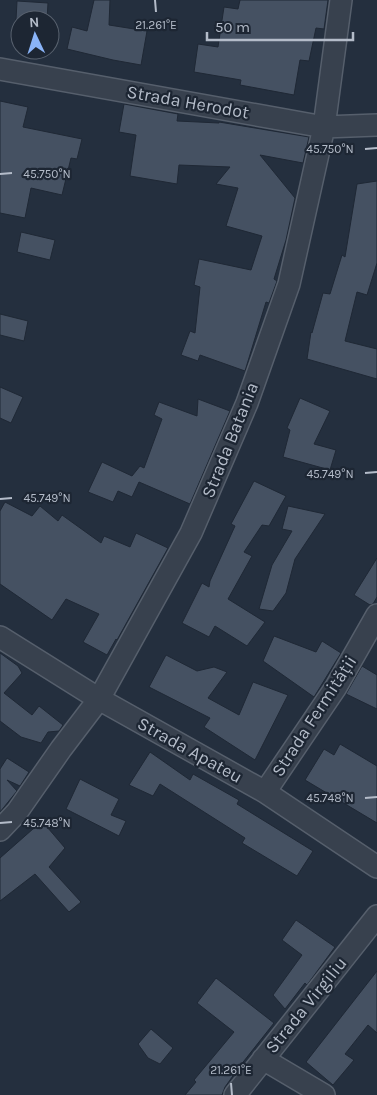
<svg xmlns="http://www.w3.org/2000/svg" width="377" height="1095" viewBox="0 0 377 1095" font-family="Karla,sans-serif">
<style>
.building{fill:#455162;stroke:#1f2835}
.lines{fill:none;stroke-linecap:round;stroke-linejoin:round}
.street-casing{stroke:#565f6c;stroke-width:24}
.street{stroke:#38414e;stroke-width:21}
.ticks{fill:none;stroke:#b4bcc9;stroke-width:2}
.labels{text-anchor:middle;stroke-width:4.5;stroke-linejoin:round;paint-order:stroke}
.street-label{font-size:18px;fill:#b4bcc9;stroke:#1d2633}
.ticks-label{font-size:12px;text-anchor:middle;fill:#b4bcc9;stroke:#1d2633;stroke-width:4.5;stroke-linejoin:round;paint-order:stroke}
</style>
<rect width="100%" height="100%" fill="#242f3e"/>
<path class="building" d="M94,0H110L109,25L147,31L141,65L113,60L67,49L72,27L87,31Z
M240,0H328L324,29L316,28L309,61L300,60L294,95L240,85L241,80L194,72L198,44L218,47L224,7L238,9Z
M17,1L48,3L47,20H16Z
M0,101L28,107L23,127L82,139L77,159L71,158L62,195L31,188L25,218L0,213Z
M124,104L178,114L177,121L219,123V122L309,137L303,163L260,155L295,198L286,240L274,279L277,281L269,303L266,302L245,371L200,355L198,361L181,355L190,331L195,333L200,287L194,285L199,259L251,270L262,236L226,226L238,188L216,184L230,167L179,165L177,184L130,176L136,135L119,132Z
M377,181V263L367,295L357,292L345,341L377,349V379L307,359L311,332L312,333L323,293L330,294L342,255L345,257L357,184Z
M21,232L55,240L50,260L17,252Z
M0,314L28,321L24,341L0,335Z
M0,387L23,397L11,423L0,418Z
M300,398L330,411L314,444L336,450L330,470L283,457L290,430L287,428Z
M198,399L230,411L190,504L139,482L132,497L118,491L113,502L88,492L102,462L132,476L140,466L144,468L162,419L154,415L159,402L197,416Z
M254,481L286,496L269,526L262,525L244,552L252,556L228,599L265,622L247,646L215,626L209,637L182,623L202,583L209,587L210,581L235,526L231,524Z
M5,502L32,516L40,506L58,521L62,515L101,543L104,536L130,547L136,533L168,548L117,640L116,639L107,655L83,642L99,614L66,599L52,620L0,584V511Z
M288,506L325,514L295,559L286,593L273,611L259,609L272,565L292,531L282,529Z
M377,558V597L373,604L370,605L354,595Z
M274,636L316,652L322,641L341,653L314,697L263,661Z
M0,653L18,666L22,673L4,693L32,715L39,706L63,725L59,731L48,732L41,743L21,737L0,721Z
M166,655L197,671L214,667L227,672L208,698L239,715L253,682L288,695L255,760L204,727L210,718L149,687Z
M362,666L377,675V709L346,694Z
M340,744L377,766V823L305,780L324,749L334,755Z
M150,752L190,780L193,774L239,800L237,804L313,851L297,876L242,843L245,838L160,784L153,796L129,785Z
M7,758L29,772L20,786L7,780L17,791L0,812V769Z
M80,779L119,799L111,815L126,821L119,836L66,809Z
M42,821L65,848L49,867L81,902L69,912L35,874L0,901V858Z
M296,920L335,947L307,985L305,983L285,1009L273,995L302,955L282,940Z
M377,971V1033L368,1025L345,1054L354,1060L333,1085L306,1062Z
M216,978L274,1023L240,1066L225,1087L222,1095H185L196,1082L194,1080L234,1032L197,1003Z
M151,1029L173,1048L160,1064L148,1058L138,1044Z"/>
<g class="lines">
<g class="street-casing">
<path id="street" d="M0,69L324,127L377,125
M0,637L99,699L265,792L377,867
M265,792L336,687L377,615
M0,830L17,812L61,749L99,699L191,533L247,403L289,284L324,127L341,0
M263,1059L324,1095
M235,1095L377,916"/>
</g>
<use href="#street" class="street"/>
</g>
<path class="ticks" d="M155,0L156,12M365,149L377,148M0,174L12,173M365,473L377,472M0,499L12,498M365,798L377,797M0,823L12,822M231,1083L232,1095"/>
<g class="labels">
<g class="street-label">
<text transform="translate(188 102) rotate(10)" y="6">Strada Herodot</text>
<text transform="translate(230 440) rotate(-68)" y="6">Strada Batania</text>
<text transform="translate(314 716) rotate(-57)" y="6">Strada Fermității</text>
<text transform="translate(190 750) rotate(29)" y="6">Strada Apateu</text>
<text transform="translate(306 1005) rotate(-51)" y="6">Strada Virgiliu</text>
</g>
</g>
<g class="ticks-label">
<text x="156" y="29">21.261°E</text>
<text x="330" y="153">45.750°N</text>
<text x="47" y="178">45.750°N</text>
<text x="330" y="478">45.749°N</text>
<text x="47" y="502">45.749°N</text>
<text x="330" y="802">45.748°N</text>
<text x="47" y="827">45.748°N</text>
<text x="231" y="1074">21.261°E</text>
</g>
<g transform="translate(35 35) rotate(356)"><circle r="24" fill="#1d2633" stroke="#59626f"/>
<path d="M0-4L9 19L0 12L-9 19Z" fill="#8ab4f8"/>
<text y="-8" font-size="14" font-weight="bold" text-anchor="middle" fill="#b4bcc9">N</text>
</g>
<path d="M207 32v8h146v-8" fill="none" stroke="#b4bcc9" stroke-width="2.5"/>
<text x="215" y="32" font-size="15" fill="#b4bcc9" stroke="#1d2633" stroke-width="4" paint-order="stroke">50 m</text>
</svg>
